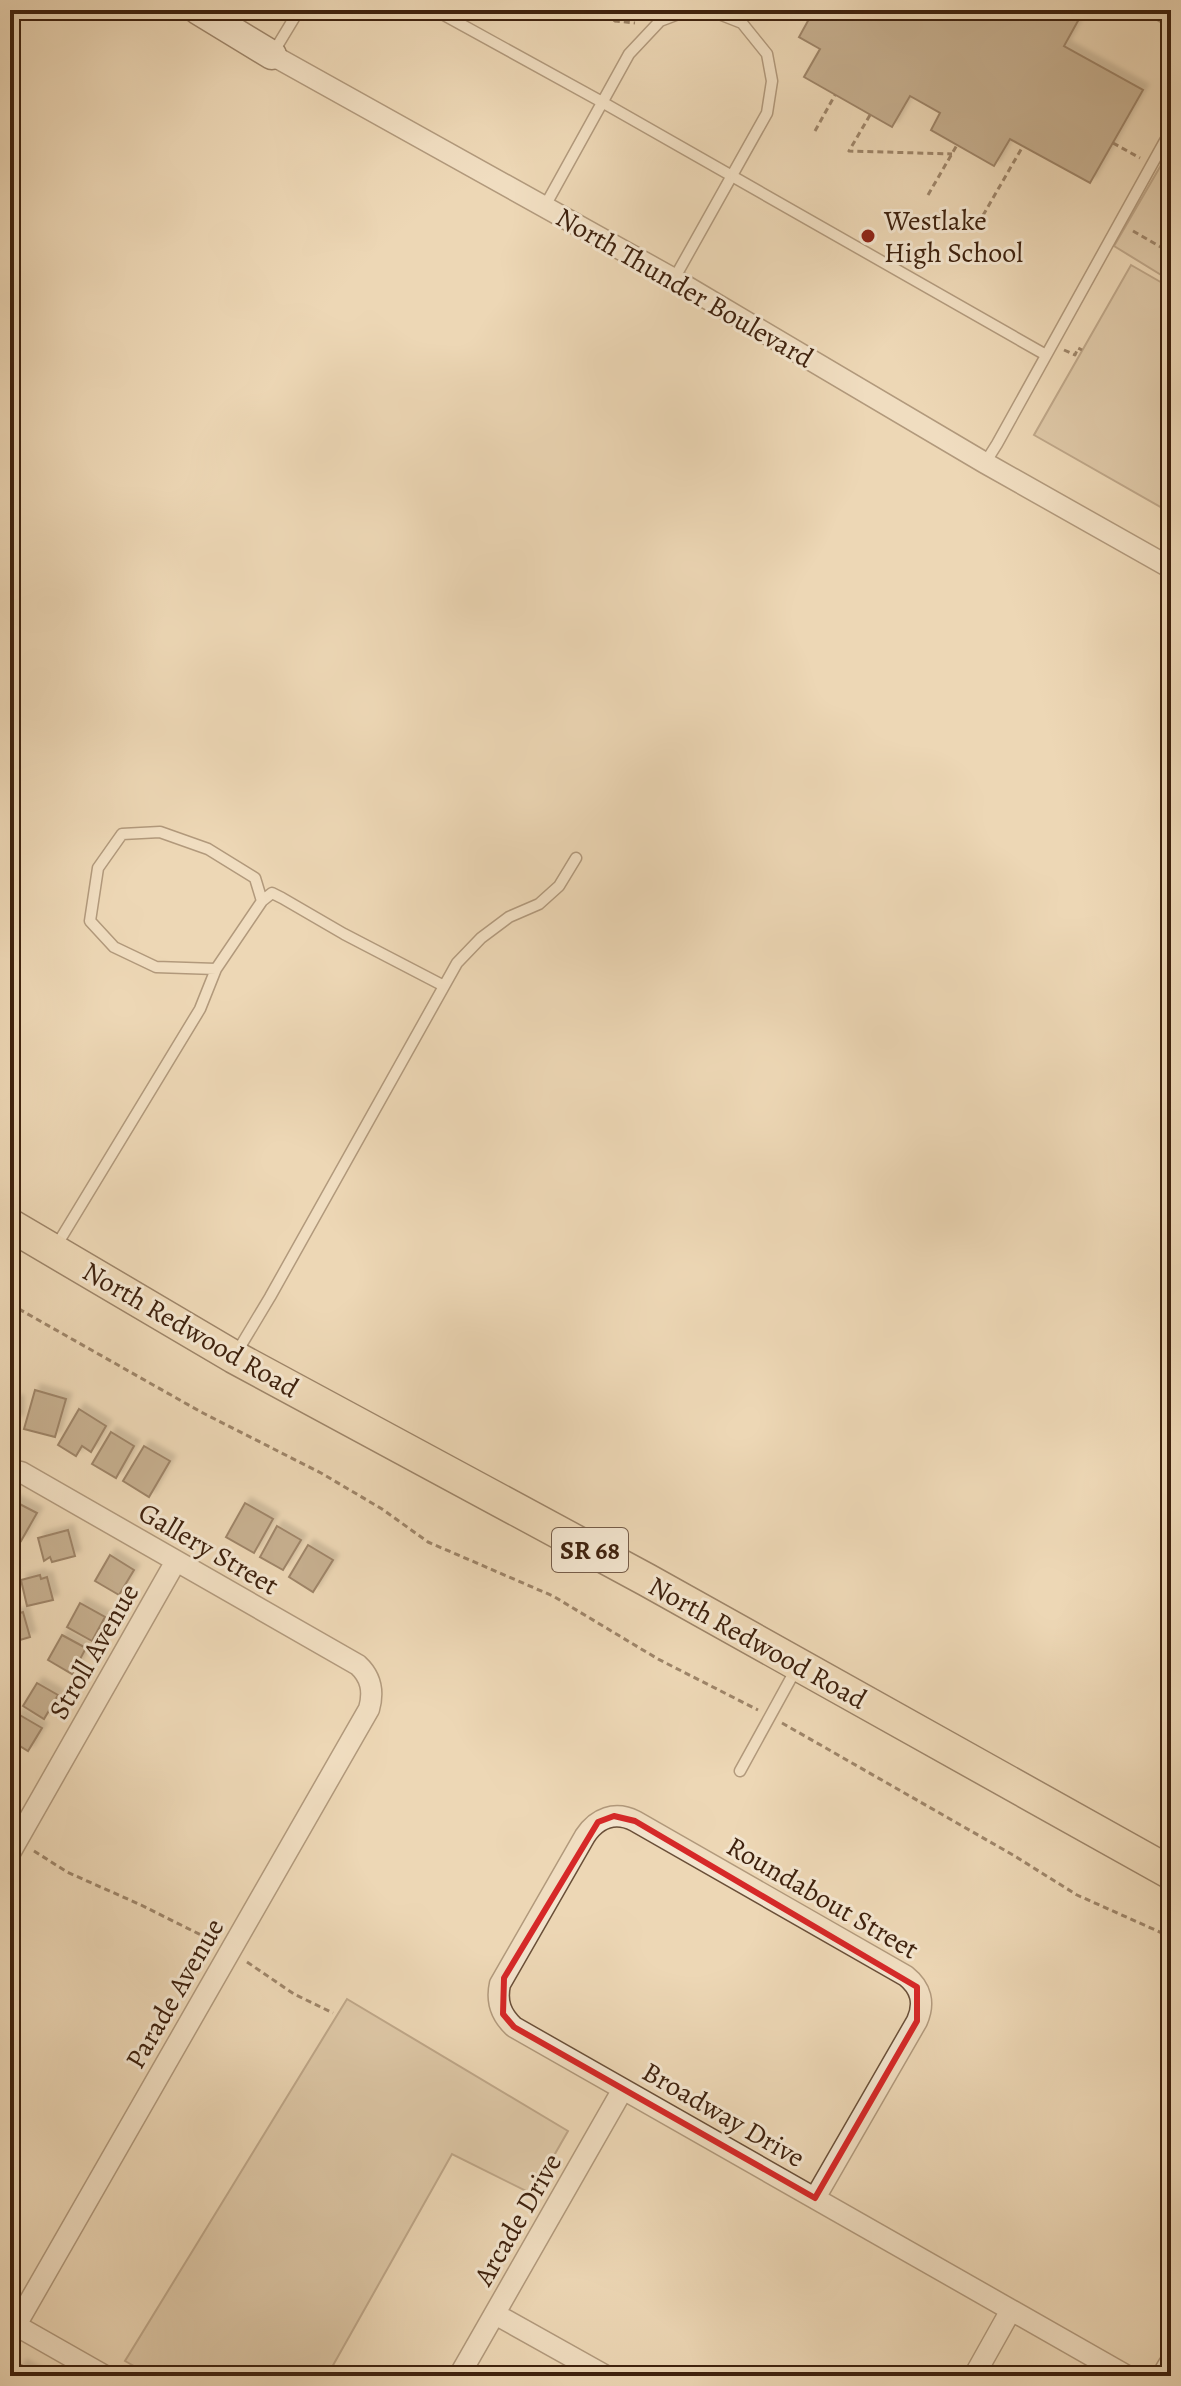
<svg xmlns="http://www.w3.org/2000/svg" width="1181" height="2386" viewBox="0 0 1181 2386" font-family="Alegreya,serif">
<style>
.green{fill:#cfb899;stroke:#876d54;stroke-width:2}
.building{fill:#998065;stroke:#3f220e;stroke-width:2;filter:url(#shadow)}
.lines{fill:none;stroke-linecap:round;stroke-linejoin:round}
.lane-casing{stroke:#6a4f38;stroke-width:13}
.street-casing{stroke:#6a4f38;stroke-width:23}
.secondary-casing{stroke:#3f220e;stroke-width:31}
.primary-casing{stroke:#3f220e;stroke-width:35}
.path{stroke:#3f220e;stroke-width:3;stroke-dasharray:6 4;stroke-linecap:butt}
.lane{stroke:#f3e5cf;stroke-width:10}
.street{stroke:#f3e5cf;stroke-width:20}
.secondary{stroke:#f3e5cf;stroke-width:28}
.primary{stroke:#edd7b5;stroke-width:32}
.marked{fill:none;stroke:#d62828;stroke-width:6;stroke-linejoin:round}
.poi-dot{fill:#8f2418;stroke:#f3e5cf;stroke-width:3}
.labels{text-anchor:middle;stroke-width:6;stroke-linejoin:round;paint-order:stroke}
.shield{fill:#f3e5cf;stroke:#755c48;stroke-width:2}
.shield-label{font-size:26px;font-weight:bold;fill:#3f220e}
.poi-label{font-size:28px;fill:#3f220e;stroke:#f3e5cf;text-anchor:start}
.street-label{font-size:28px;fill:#3f220e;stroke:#f3e5cf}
</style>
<defs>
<filter id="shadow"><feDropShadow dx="5.5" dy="-5.5" stdDeviation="2" flood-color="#0004"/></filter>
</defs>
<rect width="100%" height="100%" fill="#edd7b5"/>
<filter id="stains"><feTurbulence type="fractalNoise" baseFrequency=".0025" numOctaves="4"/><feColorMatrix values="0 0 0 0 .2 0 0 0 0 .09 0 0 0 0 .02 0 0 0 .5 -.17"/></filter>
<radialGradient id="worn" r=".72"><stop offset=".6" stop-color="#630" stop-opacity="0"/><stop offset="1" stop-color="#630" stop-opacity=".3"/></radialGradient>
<path class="green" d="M1171,148V281L1114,246Z
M1131,265L1171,288V513L1034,435Z
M347,1999L568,2131L532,2194L452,2154L327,2376H152L125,2361Z"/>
<path class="building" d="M596,10H621L615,21Z
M814,10H1084L1064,46L1143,90L1090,183L1010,139L994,166L931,130L940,113L910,96L892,127L804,77L820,49L799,37Z
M35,1390L66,1399L55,1437L24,1429Z
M10,1401H18V1420L10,1421Z
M79,1409L106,1426L91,1452L82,1446L76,1456L58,1445Z
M111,1432L134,1446L116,1478L92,1464Z
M144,1446L170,1461L149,1497L123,1481Z
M10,1499L37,1513L21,1541L10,1534Z
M245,1503L273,1519L254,1553L226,1537Z
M277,1526L301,1540L283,1570L260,1557Z
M68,1530L75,1556L52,1562L50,1557L44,1561L38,1538Z
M308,1545L333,1560L313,1592L289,1577Z
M110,1555L134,1570L119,1595L95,1581Z
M40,1575L41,1579L47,1577L53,1600L27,1606L21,1580Z
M80,1603L105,1617L92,1641L67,1627Z
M23,1612L30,1637L10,1643V1616Z
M62,1635L86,1648L72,1674L48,1660Z
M37,1683L58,1695L44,1719L23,1706Z
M18,1714L42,1728L28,1751L10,1740V1729Z
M21,2365L41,2376H15Z"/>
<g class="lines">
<g class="lane-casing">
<path id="lane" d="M435,10L602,102L1046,355
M1151,10L1171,22
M273,53L299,10
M10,114L13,116
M545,206L629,54L660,21L689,10
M674,279L767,113L772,81L767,54L742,23L709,10
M985,463L997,444L1171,130
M10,817L11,815
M262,901L272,893L282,898L344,934L444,986
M55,1248L200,1009L216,969L262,901L255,878L208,849L160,832L122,834L98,868L90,921L114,947L156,967L216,969
M237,1352L270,1297L457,963L481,938L509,917L539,904L559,886L576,858
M740,1771L796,1669"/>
</g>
<g class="street-casing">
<path id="street" d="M272,55L674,279L985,463L1171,568
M10,1470L21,1472L358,1665C371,1677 374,1691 369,1709L16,2325
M10,1853L176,1561
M815,2198L917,2021C925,2003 921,1988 906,1976L635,1821C615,1811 597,1818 585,1836L500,1984C496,2002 501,2015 514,2027L1127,2376
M495,2314L606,2376
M10,2322L105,2376
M459,2376L623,2089
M974,2376L1011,2310
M1162,2376L1169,2364"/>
</g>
<g class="secondary-casing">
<path id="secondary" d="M198,10L272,55"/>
</g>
<g class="primary-casing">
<path id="primary" d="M10,1225L234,1357L647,1580L1171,1873"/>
</g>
<path class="path" d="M589,10L595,14L598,11L615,21L635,23
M870,115L849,151L952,154
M815,131L835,95
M1113,143L1140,158
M928,195L957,145
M978,224L1023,146
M1133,231L1171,253
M1064,350L1075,355L1078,348L1082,350
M10,1304L201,1412L321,1473L382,1509L428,1542L553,1596L658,1659L758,1710
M782,1723L1013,1855L1077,1895L1171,1937
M34,1851L67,1872L141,1905L213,1941
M247,1962L294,1994L333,2013"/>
<use href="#lane" class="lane"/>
<use href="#street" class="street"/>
<use href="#secondary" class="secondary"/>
<use href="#primary" class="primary"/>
</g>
<path d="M0 0H1181V2386H0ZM614,1816L635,1821L917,1987V2021L815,2198L514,2027L503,2014L504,1978L598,1822Z" fill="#edd7b5" fill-opacity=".55" fill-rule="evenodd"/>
<path class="marked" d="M614,1816L635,1821L917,1987V2021L815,2198L514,2027L503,2014L504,1978L598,1822Z"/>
<circle class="poi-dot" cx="868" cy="236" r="8"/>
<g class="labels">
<rect class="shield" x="552" y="1528" width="76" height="44" rx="6"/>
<g class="shield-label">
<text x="590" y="1559">SR 68</text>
</g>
<g class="poi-label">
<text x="884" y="230">Westlake<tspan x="884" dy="32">High School</tspan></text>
</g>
<g class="street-label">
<text transform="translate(685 287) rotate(30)" y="10">North Thunder Boulevard</text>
<text transform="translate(191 1329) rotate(30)" y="10">North Redwood Road</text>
<text transform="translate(209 1548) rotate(30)" y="10">Gallery Street</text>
<text transform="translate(758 1642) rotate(29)" y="10">North Redwood Road</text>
<text transform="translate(93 1651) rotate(-60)" y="10">Stroll Avenue</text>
<text transform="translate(823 1897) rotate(30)" y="10">Roundabout Street</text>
<text transform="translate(174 1993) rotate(-60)" y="10">Parade Avenue</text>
<text transform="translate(724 2114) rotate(30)" y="10">Broadway Drive</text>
<text transform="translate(517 2219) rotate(-60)" y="10">Arcade Drive</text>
</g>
</g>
<rect width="1181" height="2386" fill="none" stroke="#edd7b5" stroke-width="40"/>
<rect x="12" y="12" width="1157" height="2362" fill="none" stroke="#3f220e" stroke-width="4"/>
<rect x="20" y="20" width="1141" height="2346" fill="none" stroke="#3f220e" stroke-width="2"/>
<rect width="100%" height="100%" filter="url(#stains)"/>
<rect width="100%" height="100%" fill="url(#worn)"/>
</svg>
